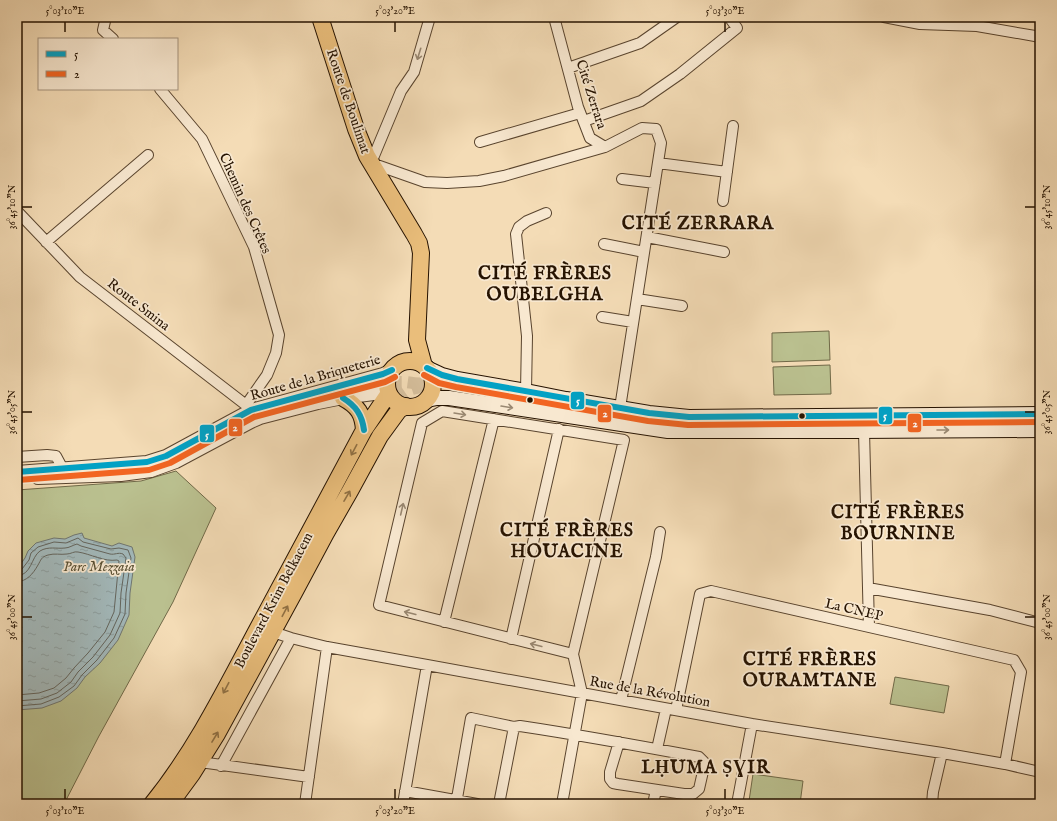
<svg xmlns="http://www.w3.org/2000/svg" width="1057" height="821" viewBox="0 0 1057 821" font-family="'IM FELL English',serif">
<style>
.park{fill:#bac08f;stroke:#706948}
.water{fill:url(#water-ripples);stroke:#707670}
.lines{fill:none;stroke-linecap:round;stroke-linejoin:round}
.shore{stroke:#64655d;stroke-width:1}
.tertiary-tunnel{stroke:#d5be9b;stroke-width:12;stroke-dasharray:12 6;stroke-linecap:butt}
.primary-tunnel{stroke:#d5be9b;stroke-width:16;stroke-dasharray:16 8;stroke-linecap:butt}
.minor-casing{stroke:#59442e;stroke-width:12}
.tertiary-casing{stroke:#59442e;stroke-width:14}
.secondary-casing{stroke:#251200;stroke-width:16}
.primary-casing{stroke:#251200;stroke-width:18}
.minor{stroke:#f8e8d0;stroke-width:10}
.tertiary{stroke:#f8e8d0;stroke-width:12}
.secondary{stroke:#f8e8d0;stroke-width:14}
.primary{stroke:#eabe7b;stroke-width:16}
.bus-1-casing{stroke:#f8e8d0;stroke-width:9}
.bus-2-casing{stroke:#f8e8d0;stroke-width:9}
.bus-1{stroke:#02a1c4;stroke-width:6}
.bus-2{stroke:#f26522;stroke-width:6}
.oneway{stroke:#998872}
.oneway2{stroke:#917144}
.ticks{fill:none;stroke:#251200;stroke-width:1.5}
.bus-dot{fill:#251200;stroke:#f8e8d0;stroke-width:1.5}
.labels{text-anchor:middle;stroke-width:3.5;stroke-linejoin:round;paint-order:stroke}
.street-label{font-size:14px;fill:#251200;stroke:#f8e8d0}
.park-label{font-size:14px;font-style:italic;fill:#594f32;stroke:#f8e8d0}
.district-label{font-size:18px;font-weight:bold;letter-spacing:1px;fill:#251200;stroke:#f8e8d0}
.line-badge{stroke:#f8e8d0;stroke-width:1.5}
.badge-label{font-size:11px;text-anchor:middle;font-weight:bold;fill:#fff}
.neatline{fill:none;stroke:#251200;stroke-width:1.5}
.ticks-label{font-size:10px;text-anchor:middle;fill:#251200}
</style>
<defs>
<pattern id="water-ripples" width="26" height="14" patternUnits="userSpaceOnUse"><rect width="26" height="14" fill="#a2b8ba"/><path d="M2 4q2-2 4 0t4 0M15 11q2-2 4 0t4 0" fill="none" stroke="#8b9d9e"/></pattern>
</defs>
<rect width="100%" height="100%" fill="#f4dcb6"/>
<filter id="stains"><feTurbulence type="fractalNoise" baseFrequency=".005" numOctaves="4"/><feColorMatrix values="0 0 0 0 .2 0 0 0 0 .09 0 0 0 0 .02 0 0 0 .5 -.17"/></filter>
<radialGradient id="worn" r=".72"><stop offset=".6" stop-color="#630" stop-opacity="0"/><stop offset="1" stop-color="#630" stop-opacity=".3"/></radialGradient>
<path class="park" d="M829,331L830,360L772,362V333Z
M830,365L831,394L774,395L773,367Z
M176,471L216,508L173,602L99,736L64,804H17V490L141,481Z
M895,677L949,686L944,713L890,704Z
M753,774L803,781L800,804H768L749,801Z"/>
<path class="water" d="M82,533L84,538L112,546L119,543L132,547L135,557L130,593L129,615L118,640L100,663L85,677L77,688L61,701L42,708L17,710V569L25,558L28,551L36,543L54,538L65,539L74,535Z"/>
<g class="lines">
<path class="shore" d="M17,570L22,569L29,560L31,553L38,547L54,542L66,543L78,538L83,542L111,549L119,548L128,550L131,558L126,593L125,614L114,638L97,660L82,675L74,686L59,697L41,704L17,706
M17,576C32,575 31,557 40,551C48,546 57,549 65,548C69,548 73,545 77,544L81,546L110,554C115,555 118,552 123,554L126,558L121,593L120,613L110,635L93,657L78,672L71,682L57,693L41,699L17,701
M17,582C27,581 33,574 38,565C41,560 41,557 48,555C55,553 60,555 67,554C71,554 74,551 78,552C91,554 104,562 117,560L119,561L114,612L105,632L88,653L74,668L66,678L54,688L39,693L17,695"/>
<path class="tertiary-tunnel" d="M354,386L380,382H406L428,385"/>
<path class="primary-tunnel" d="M378,421C386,410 396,394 409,388C426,381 443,388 461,390C491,395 522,400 552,400"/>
<g class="minor-casing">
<path id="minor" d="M106,17L103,30L113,39
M430,17L414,72L401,91L371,163L425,182L447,183L479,181L504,176L605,147
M554,17L578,107L590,138L605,147L642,128L656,129L661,143L620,408
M884,17L920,24L977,26L1035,36L1040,38
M568,68L640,43L677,17
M160,89L202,139L254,247L279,335L276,353L267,375L246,405
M584,121L641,101L680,74L737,28L729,17
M480,142L580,113
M658,163L727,172
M622,179L655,183
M723,201L733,126
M17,211L80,277L246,405L250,409
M647,237L724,252
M46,242L148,155
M604,244L644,252
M637,299L682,306
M602,317L633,322
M526,391L527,336L516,234L519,227L527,221L546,213
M864,431L869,627
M17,457L47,455L56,456L63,469
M868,588L990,610L1040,623
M444,622L494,419
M267,630L291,638L327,647L427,665L752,724L942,753L1005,764L1040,772
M511,639L559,429
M621,700L656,557L660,532
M676,710L700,594L711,591L1014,660L1021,672L1005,764
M657,749L666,709
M200,762L309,777
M221,766L291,638
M405,791L477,804
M305,804L327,647
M403,804L427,665
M456,804L471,718L514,727L520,726C580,735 640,746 699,757L704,762V767L699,789L693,794H684L618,784L613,783L610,779V772L619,742
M499,804L514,727
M562,804L582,693L573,654L624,440L442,411L422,423L379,605L573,654
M653,804L656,790
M737,804L752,724
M932,804L933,792L942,753"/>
</g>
<g class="tertiary-casing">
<path id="tertiary" d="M17,472L147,462L166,456L190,443L251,410L383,374L392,370
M38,478L121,475L151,471L176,462L251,422L260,418L318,403L343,398L389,392"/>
</g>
<g class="secondary-casing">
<path id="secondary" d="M427,368L442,375L457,379L526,391L566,399L649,413L689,417L1040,414
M427,400L437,398H449L668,431H855L1040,430"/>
</g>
<g class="primary-casing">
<path id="primary" d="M320,17L356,129L367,156L414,234L419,243L421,253L417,340L424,366
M387 384a23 23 0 1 1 46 0a23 23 0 1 1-46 0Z
M343,398C358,406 363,414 364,430
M152,804C195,751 226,688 258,628C293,562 329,496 364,430L389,393
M170,804L192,774L217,734L294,593L326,533L350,491L380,436L399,410L406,406"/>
</g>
<use href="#minor" class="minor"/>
<use href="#tertiary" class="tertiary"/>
<use href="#secondary" class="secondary"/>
<use href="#primary" class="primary"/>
<g class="bus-1-casing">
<path id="bus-1" d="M427,368L442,375L457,379L649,413L689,417L1040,414
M343,398C356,406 362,415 364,430
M17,472L147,462L166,456L251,410L383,374L392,370"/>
</g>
<g class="bus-2-casing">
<path id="bus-2" d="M424,375L439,383L456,387L648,421L688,425L1040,422
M18,480L149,470L170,463L254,417L385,382L395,377"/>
</g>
<use href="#bus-1" class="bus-1"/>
<use href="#bus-2" class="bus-2"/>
</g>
<defs><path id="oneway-shaft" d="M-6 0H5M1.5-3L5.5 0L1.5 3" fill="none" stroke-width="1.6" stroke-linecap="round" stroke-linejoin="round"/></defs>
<g class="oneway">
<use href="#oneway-shaft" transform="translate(419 54) rotate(107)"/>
<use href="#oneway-shaft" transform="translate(507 407) rotate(9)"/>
<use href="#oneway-shaft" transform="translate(460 414) rotate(9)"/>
<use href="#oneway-shaft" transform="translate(943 430)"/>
<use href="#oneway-shaft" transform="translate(402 509) rotate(-77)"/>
<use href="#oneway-shaft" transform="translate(410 613) rotate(-166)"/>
<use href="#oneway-shaft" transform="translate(536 645) rotate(-166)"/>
</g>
<g class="oneway2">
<use href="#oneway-shaft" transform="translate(354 450) rotate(118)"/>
<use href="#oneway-shaft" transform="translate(347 496) rotate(-60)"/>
<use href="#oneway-shaft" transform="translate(285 611) rotate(-62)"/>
<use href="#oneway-shaft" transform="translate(226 688) rotate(118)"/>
<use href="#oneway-shaft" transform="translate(215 737) rotate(-59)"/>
</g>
<path class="ticks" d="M65,22V32M395,22V32M725,22V32M22,207H32M1025,207H1035M22,412H32M1025,412H1035M22,617H32M1025,617H1035M65,789V799M395,789V799M725,789V799"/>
<g class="bus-dot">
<circle cx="530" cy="400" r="3.5"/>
<circle cx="802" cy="416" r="3.5"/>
</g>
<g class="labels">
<g class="street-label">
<text transform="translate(592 94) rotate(72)" y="5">Cité Zerrara</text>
<text transform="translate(349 101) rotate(71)" y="5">Route de Boulimat</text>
<text transform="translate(246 203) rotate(66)" y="5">Chemin des Crêtes</text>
<text transform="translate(139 304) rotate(38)" y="5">Route Smina</text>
<text transform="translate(315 377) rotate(-16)" y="5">Route de la Briqueterie</text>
<text transform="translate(273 600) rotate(-62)" y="5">Boulevard Krim Belkacem</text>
<text transform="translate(854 609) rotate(13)" y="5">La CNEP</text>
<text transform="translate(650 691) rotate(10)" y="5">Rue de la Révolution</text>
</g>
<g class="park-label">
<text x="99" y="571">Parc Mezzaia</text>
</g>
<g class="district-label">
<text x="698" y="229">CITÉ ZERRARA</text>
<text x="545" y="279">CITÉ FRÈRES<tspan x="545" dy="21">OUBELGHA</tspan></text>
<text x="898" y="518">CITÉ FRÈRES<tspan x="898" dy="21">BOURNINE</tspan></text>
<text x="567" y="536">CITÉ FRÈRES<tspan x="567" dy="21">HOUACINE</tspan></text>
<text x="810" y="665">CITÉ FRÈRES<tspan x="810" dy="21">OURAMTANE</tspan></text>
<text x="706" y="773">LḤUMA ṢƔIR</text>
</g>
</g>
<g class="line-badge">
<rect x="570" y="391" width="15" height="19" rx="4" fill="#02a1c4"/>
<rect x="597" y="404" width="15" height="19" rx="4" fill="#f26522"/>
<rect x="878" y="406" width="15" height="19" rx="4" fill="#02a1c4"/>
<rect x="907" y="413" width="15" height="20" rx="4" fill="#f26522"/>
<rect x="228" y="418" width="15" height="19" rx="4" fill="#f26522"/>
<rect x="199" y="424" width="16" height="19" rx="4" fill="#02a1c4"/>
</g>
<g class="badge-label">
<text x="578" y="404">5</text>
<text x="605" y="417">2</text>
<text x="885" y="419">5</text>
<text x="915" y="427">2</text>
<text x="235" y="431">2</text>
<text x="207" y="438">5</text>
</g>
<rect width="1057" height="821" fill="none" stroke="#f4dcb6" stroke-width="44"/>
<rect x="38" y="38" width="140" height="52" fill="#f8e8d0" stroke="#a4927d"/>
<rect x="46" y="51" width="20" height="6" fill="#02a1c4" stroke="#a4927d"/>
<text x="74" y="58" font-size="12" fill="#251200">5</text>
<rect x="46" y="71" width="20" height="6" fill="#f26522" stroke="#a4927d"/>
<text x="74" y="78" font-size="12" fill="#251200">2</text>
<rect x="22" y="22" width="1013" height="777" class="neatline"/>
<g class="ticks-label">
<text x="65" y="14">5°03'10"E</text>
<text x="395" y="14">5°03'20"E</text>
<text x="725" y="14">5°03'30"E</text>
<text transform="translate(11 207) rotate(-90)" y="4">36°45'10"N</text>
<text transform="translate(1046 207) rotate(-90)" y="4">36°45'10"N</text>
<text transform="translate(11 412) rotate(-90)" y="4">36°45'05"N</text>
<text transform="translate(1046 412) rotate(-90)" y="4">36°45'05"N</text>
<text transform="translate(11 617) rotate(-90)" y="4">36°45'00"N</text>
<text transform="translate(1046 617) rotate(-90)" y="4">36°45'00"N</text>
<text x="65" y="814">5°03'10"E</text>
<text x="395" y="814">5°03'20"E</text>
<text x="725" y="814">5°03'30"E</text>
</g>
<rect width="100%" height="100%" filter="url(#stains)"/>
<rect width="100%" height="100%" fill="url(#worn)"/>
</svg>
